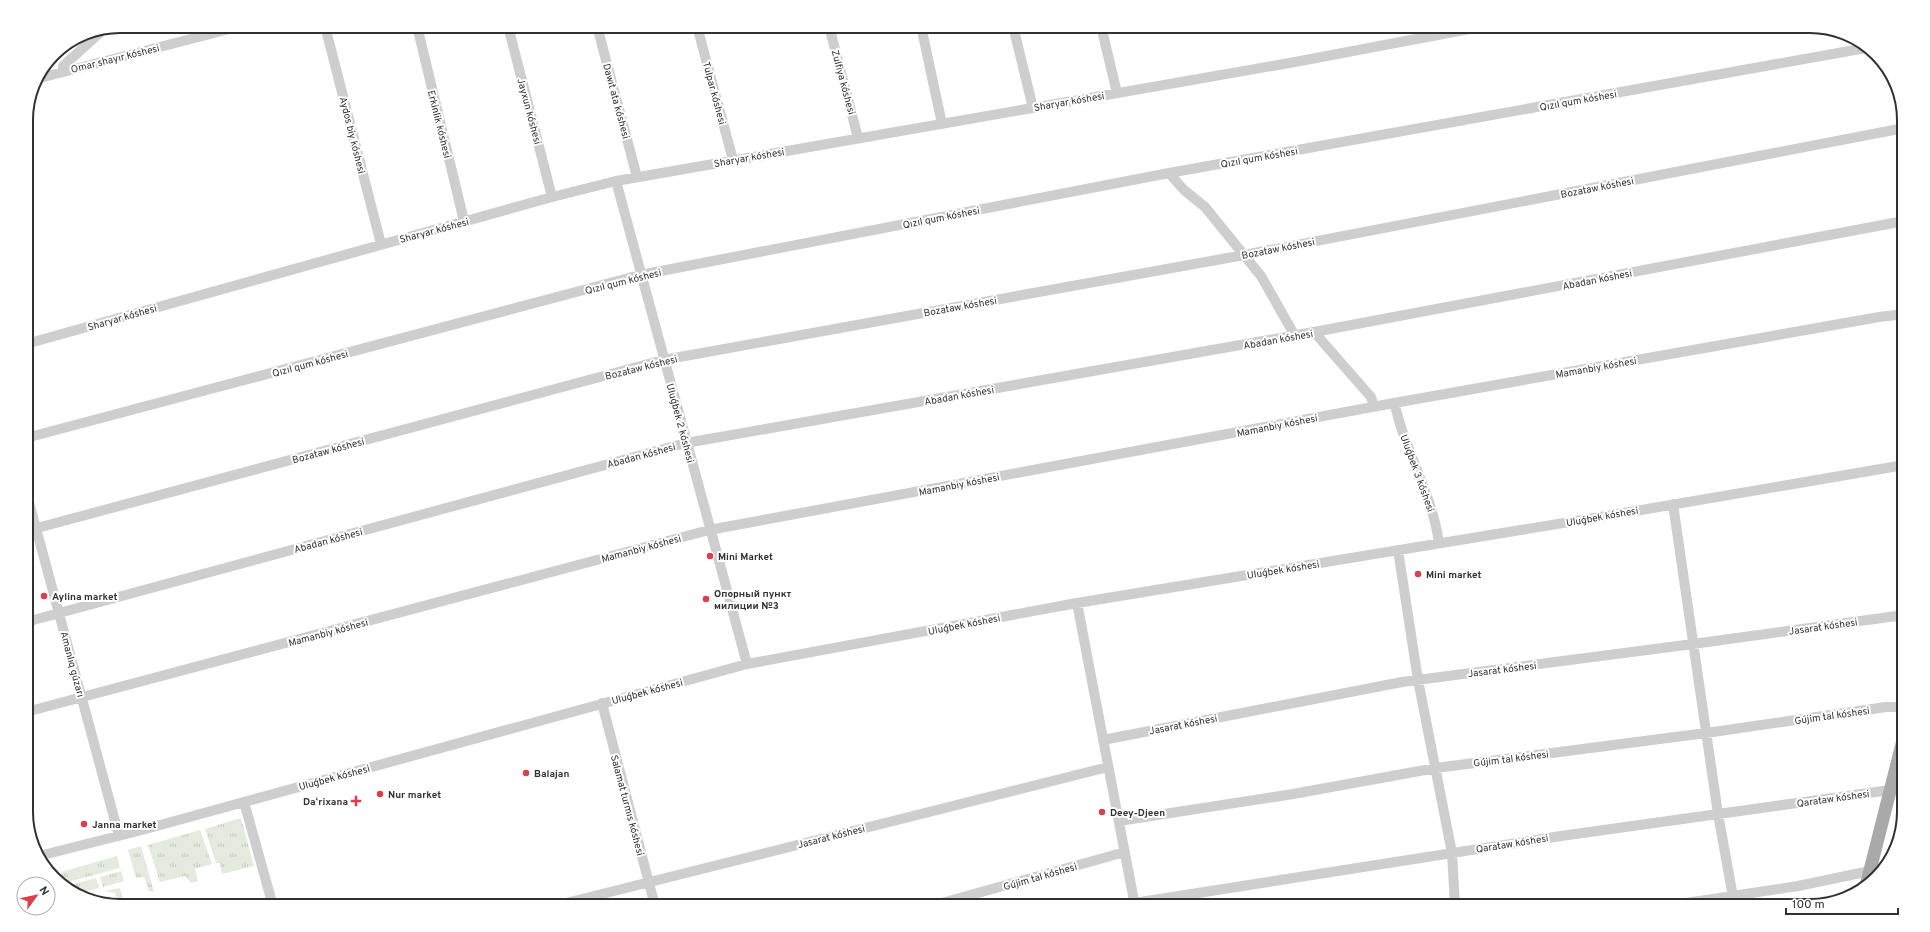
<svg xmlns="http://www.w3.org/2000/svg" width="1930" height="932" viewBox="0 0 1930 932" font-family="Overpass,sans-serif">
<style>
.grass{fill:url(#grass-tufts)}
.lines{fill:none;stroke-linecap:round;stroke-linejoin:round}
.stream{stroke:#cee0eb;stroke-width:2}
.minor{stroke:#cecece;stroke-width:10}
.major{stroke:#a9a9a9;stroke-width:13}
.poi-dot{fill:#dd3f4a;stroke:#fff;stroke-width:1.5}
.labels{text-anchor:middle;stroke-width:4;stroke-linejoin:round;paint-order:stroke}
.street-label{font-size:10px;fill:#313131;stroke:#fff}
.poi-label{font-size:10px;font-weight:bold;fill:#313131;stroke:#fff;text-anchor:start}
.rim{fill:none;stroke:#313131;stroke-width:2}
</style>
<defs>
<pattern id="grass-tufts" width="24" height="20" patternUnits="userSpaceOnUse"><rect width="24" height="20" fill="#e4eade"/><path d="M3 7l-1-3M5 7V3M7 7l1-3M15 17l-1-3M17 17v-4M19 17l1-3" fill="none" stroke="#c4c9bf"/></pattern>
</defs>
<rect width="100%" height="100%" fill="#fff"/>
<path class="grass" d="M241,818L254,866L222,874L220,863H216L205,829Z
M200,830L212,864L195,869L198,881L191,883L185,876L160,882L148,845Z
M141,846L154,892L149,891L144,877L136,878L128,850Z
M117,856L120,868L64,883L61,872Z
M121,871L124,881L103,887L100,877Z
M96,878L99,888L76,894L66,886Z
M120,888L124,903L120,904L115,893L104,891Z
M109,896L114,899L115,905L103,902L105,898Z"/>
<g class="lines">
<path class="stream" d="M44,68L90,32"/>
<path class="minor" d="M325,26L381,244
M417,26L464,221
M508,26L552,197
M597,26L637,177
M697,26L733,160
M829,26L858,138
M921,26L942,124
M1013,26L1033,108
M1101,26L1117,93
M63,72V66L104,29
M36,79L241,26
M1169,173L1184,190L1205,207L1261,276L1295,336
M616,181L747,664
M1314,332L1371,397L1374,406
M26,344L552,197L616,181L1295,62L1485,26
M1394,403C1398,415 1400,427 1405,438C1417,473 1434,506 1439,543
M26,438L640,275L1169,173L1866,48
M26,491L119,836
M1673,504L1718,814L1733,897
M26,531L663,360L1244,255L1904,128
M1398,550L1418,680L1452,853L1455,906
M1077,603L1135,906
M26,622L686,443L1314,332L1904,221
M602,703L655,906
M26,712L709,530L1394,403L1879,317L1904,314
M1103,740L1402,682L1693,644L1904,615
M244,802L273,906
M1119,821L1293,794L1436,768L1706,733L1886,707H1904
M39,856L142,830L747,664L1077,603L1618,514L1904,465
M1134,903L1561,836L1890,790
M554,906L1108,767
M931,906L1125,852
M1666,906L1798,886L1870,871"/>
<path class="major" d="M1866,886L1904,736"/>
</g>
<g class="poi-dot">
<circle cx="710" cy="556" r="4"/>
<circle cx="1418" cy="574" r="4"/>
<circle cx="44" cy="596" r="4"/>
<circle cx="706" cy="599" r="4"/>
<circle cx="526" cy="773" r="4"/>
<circle cx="380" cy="794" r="4"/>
<path d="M354 795h4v4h4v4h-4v4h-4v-4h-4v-4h4z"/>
<circle cx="1102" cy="812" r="4"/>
<circle cx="84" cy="824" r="4"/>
</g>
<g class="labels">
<g class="street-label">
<text transform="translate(115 58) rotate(-14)" y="4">Omar shayır kóshesi</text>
<text transform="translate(844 82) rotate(75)" y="4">Zulfiya kóshesi</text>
<text transform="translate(715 93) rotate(75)" y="4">Tulpar kóshesi</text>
<text transform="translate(1578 100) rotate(-10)" y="4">Qızıl qum kóshesi</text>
<text transform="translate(617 101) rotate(75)" y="4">Dawıt ata kóshesi</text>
<text transform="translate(1069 101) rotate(-10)" y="4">Sharyar kóshesi</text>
<text transform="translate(530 111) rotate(75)" y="4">Jayxun kóshesi</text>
<text transform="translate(440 124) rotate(76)" y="4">Erkinlik kóshesi</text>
<text transform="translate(353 135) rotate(76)" y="4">Aydos biy kóshesi</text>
<text transform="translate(749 157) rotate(-10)" y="4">Sharyar kóshesi</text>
<text transform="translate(1259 157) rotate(-10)" y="4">Qızıl qum kóshesi</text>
<text transform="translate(1597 187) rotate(-11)" y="4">Bozataw kóshesi</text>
<text transform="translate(941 217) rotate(-11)" y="4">Qızıl qum kóshesi</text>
<text transform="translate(434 230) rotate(-15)" y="4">Sharyar kóshesi</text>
<text transform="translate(1278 248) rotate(-11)" y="4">Bozataw kóshesi</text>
<text transform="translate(1597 279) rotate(-11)" y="4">Abadan kóshesi</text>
<text transform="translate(623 281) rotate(-14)" y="4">Qızıl qum kóshesi</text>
<text transform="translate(960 306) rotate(-10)" y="4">Bozataw kóshesi</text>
<text transform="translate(122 317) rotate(-16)" y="4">Sharyar kóshesi</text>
<text transform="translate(1278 339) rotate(-10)" y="4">Abadan kóshesi</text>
<text transform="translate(310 363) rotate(-15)" y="4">Qızıl qum kóshesi</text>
<text transform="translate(641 367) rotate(-14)" y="4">Bozataw kóshesi</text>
<text transform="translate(1596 367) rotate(-10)" y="4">Mamanbiy kóshesi</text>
<text transform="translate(959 395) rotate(-10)" y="4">Abadan kóshesi</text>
<text transform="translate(681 423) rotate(75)" y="4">Uluǵbek 2 kóshesi</text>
<text transform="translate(1277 425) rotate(-11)" y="4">Mamanbiy kóshesi</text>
<text transform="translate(328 450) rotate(-15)" y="4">Bozataw kóshesi</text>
<text transform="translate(641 455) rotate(-15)" y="4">Abadan kóshesi</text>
<text transform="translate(1418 473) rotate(70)" y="4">Uluǵbek 3 kóshesi</text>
<text transform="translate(959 484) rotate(-11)" y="4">Mamanbiy kóshesi</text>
<text transform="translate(1602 516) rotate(-10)" y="4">Uluǵbek kóshesi</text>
<text transform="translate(328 540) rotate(-15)" y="4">Abadan kóshesi</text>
<text transform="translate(641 548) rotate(-15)" y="4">Mamanbiy kóshesi</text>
<text transform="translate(1283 569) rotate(-9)" y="4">Uluǵbek kóshesi</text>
<text transform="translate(964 624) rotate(-11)" y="4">Uluǵbek kóshesi</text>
<text transform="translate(1823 626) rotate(-8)" y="4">Jasarat kóshesi</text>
<text transform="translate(328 632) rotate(-15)" y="4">Mamanbiy kóshesi</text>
<text transform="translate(73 664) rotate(75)" y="4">Amanlıq gúzarı</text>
<text transform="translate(1502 669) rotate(-7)" y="4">Jasarat kóshesi</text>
<text transform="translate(647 691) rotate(-15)" y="4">Uluǵbek kóshesi</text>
<text transform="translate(1832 715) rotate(-8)" y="4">Gújim tal kóshesi</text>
<text transform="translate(1183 724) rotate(-11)" y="4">Jasarat kóshesi</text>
<text transform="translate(1511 758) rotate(-7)" y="4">Gújim tal kóshesi</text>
<text transform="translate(334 777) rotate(-15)" y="4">Uluǵbek kóshesi</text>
<text transform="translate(1833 798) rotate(-8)" y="4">Qarataw kóshesi</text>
<text transform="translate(628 805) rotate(75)" y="4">Salamat turmıs kóshesi</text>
<text transform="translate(831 836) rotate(-14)" y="4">Jasarat kóshesi</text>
<text transform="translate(1512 843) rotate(-9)" y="4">Qarataw kóshesi</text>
<text transform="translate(1040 876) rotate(-16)" y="4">Gújim tal kóshesi</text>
</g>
<g class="poi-label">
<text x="718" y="560">Mini Market</text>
<text x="1426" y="578">Mini market</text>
<text x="714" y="597">Опорный пункт<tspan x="714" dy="12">милиции №3</tspan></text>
<text x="52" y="600">Aylina market</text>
<text x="534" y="777">Balajan</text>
<text x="388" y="798">Nur market</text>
<text x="348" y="805" text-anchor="end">Daʻrixana</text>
<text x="1110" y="816">Deey-Djeen</text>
<text x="92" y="828">Janna market</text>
</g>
</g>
<path d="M0 0H1930V932H0ZM120 33H1810A87 87 0 0 1 1897 120V812A87 87 0 0 1 1810 899H120A87 87 0 0 1 33 812V120A87 87 0 0 1 120 33Z" fill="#fff" fill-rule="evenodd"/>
<path class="rim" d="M120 33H1810A87 87 0 0 1 1897 120V812A87 87 0 0 1 1810 899H120A87 87 0 0 1 33 812V120A87 87 0 0 1 120 33Z"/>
<g transform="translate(36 896) rotate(57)"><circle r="19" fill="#ffffff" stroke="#adadad"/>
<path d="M0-3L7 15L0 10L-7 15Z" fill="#dd3f4a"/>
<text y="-6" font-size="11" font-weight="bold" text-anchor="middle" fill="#313131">N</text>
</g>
<path d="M1786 908v6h112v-6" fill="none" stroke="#313131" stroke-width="2"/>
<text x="1792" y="908" font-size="12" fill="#313131" stroke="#ffffff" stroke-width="3" paint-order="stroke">100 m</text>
</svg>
